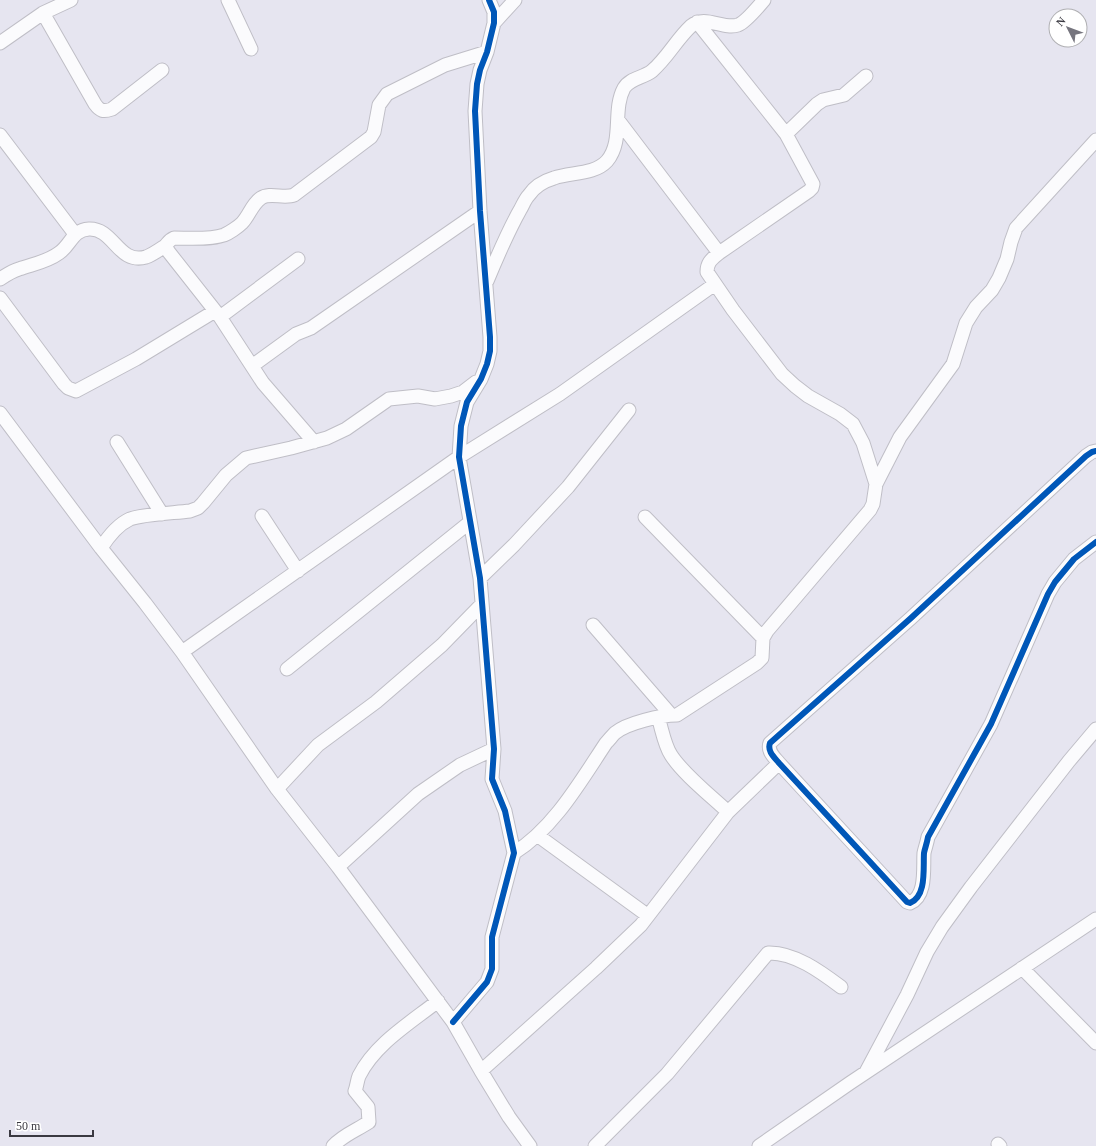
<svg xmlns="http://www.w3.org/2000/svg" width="1096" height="1146" viewBox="0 0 1096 1146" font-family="Georgia,serif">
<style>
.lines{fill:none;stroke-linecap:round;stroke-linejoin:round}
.minor-casing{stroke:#bfbec6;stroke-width:15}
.minor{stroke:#fbfbfd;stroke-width:13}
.cycleway-casing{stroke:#fff;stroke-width:8}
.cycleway{stroke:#0057b8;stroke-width:6}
</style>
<rect width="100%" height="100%" fill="#e6e5f0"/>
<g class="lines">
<g class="minor-casing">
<path id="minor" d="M228,0L251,49
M43,13L95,104C100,111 103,112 112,109L162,70
M697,22L786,134L813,184L812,188L809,191L719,253C712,259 707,262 707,272L733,310L782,374L795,386L808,396L840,414L853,424L863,443L876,484
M494,23L515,0
M0,43L43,13L71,0
M618,120L719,253
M786,134L817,104L823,100L844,95L866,76
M0,135L75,234
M166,245L168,251L220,317L263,383L314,442
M0,279C6,275 12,271 19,269C33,264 47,262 59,253C71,245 72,230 89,229C114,228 118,265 146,257C152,255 159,250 165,246C168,243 169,240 174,238C188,238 210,240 224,235C229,233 238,227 242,223C249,216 252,204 261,198C270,192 284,199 294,195L371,137L374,132L379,105L387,94L445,65L487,52
M487,281C497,257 507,233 520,210C523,205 525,199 529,195C535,186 544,181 554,178C571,172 594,175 607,161C624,141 612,110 624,88C630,78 643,78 652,71C668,57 676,40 691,26C705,14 723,30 738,25C746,22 758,7 764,0
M0,298L64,384L68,388L76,391L136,359L215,311
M220,317L298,259
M252,366L296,334L311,328L480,211
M0,413L101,548L145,603L182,652L277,789L338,867L453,1022L481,1071L509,1117L530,1146
M117,442L162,514
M1096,451L1092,452L1086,456L911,618L770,743C767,751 774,757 779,763L907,902L910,903C927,896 923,868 924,853C925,848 927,843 928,837L991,724L1048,594L1055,582L1074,559L1096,542
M262,516L298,571
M645,517L763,638
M101,548C108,537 119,524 130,519C144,514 174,513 190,511L198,508L203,503L226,475L246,458L291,448L327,438L346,429L389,399L418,396L435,399L451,396L463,392L476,382
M480,578L514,545L568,487L629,410
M593,625L671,715
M182,652L459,457L560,394L715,284
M287,669L470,522
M658,717C662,729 664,744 671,755C683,774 711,796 728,812
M277,789L318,745L376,702L442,645L482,604
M537,835L647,915
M514,853C554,828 580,782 606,743C609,740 612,736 615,733C627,723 661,715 677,715L757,663L762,658L763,638L767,631L870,510L873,504L876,484L900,437L953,364L966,323L976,307L992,290L999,278L1007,259L1011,242L1016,228L1096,140
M338,867L418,794L460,765L494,749
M1022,968L1096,1043
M453,1022L487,982L492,969V937L514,853L505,811L492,779L494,749L480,578L459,457L461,426L467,402L481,379L487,364L490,351V337L480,211L475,111L477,84L480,70L487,52L494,23V12L489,0
M481,1071L596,968L641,925L728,812L779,763
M866,1072L907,995L927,952L942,927L971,887L1069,761L1096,729
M998,1144L1000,1146
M333,1146C343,1135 357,1130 369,1122L368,1107L355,1091C357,1086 357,1081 359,1076C375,1044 410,1023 438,1001
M595,1146L667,1074L768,953C794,952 821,972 841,987
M759,1146L850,1083L1096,919"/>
</g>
<use href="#minor" class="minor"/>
<g class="cycleway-casing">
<path id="cycleway" d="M1096,451L1092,452L1086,456L911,618L770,743C767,751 774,757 779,763L907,902L910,903C927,896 923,868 924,853C925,848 927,843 928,837L991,724L1048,594L1055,582L1074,559L1096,542
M453,1022L487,982L492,969V937L514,853L505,811L492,779L494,749L480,578L459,457L461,426L467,402L481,379L487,364L490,351V337L480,211L475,111L477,84L480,70L487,52L494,23V12L489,0"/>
</g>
<use href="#cycleway" class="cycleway"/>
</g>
<g transform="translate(1068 28) rotate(312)"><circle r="19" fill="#ffffff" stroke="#b0b0b3"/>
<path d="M0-3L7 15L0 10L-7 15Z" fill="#76757e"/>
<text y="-6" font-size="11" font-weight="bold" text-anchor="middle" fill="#3a3941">N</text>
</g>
<path d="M10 1130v6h83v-6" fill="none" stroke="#3a3941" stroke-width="2"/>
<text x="16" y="1130" font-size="12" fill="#3a3941" stroke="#ffffff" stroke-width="3" paint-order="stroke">50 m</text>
</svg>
